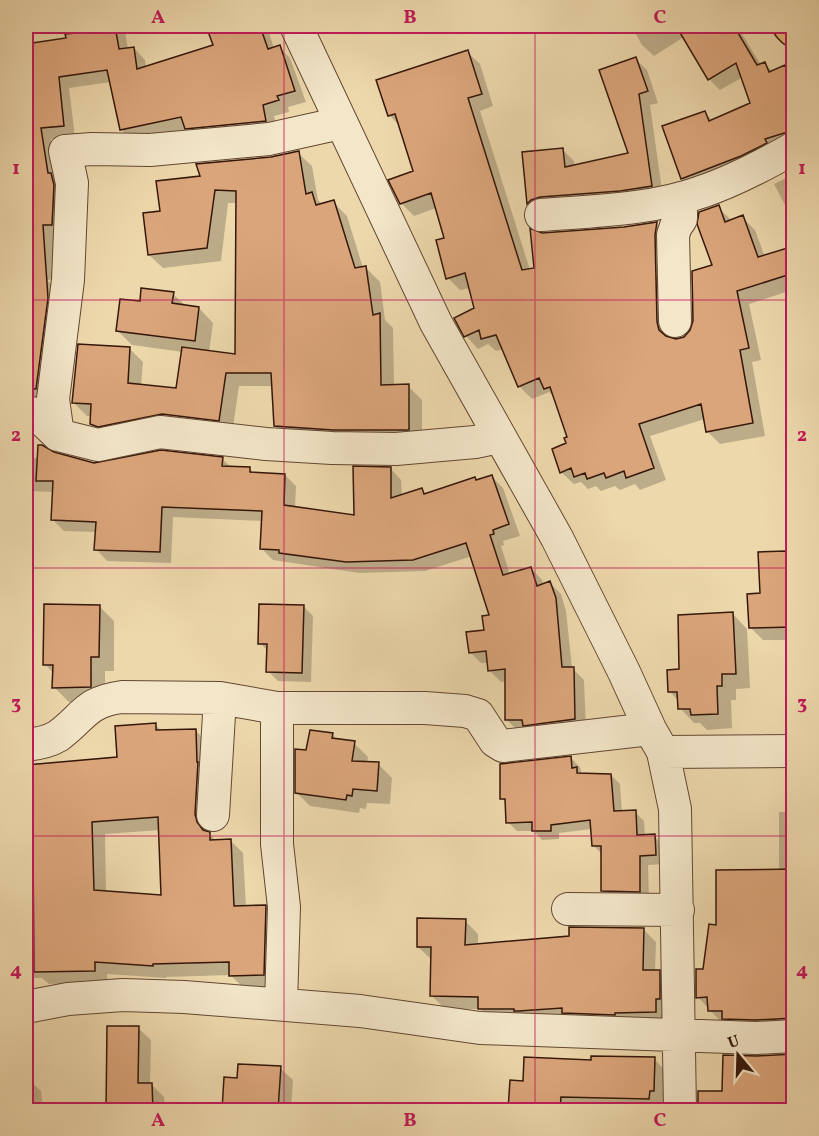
<svg xmlns="http://www.w3.org/2000/svg" width="819" height="1136" viewBox="0 0 819 1136" font-family="Vollkorn,serif">
<style>
.shadow{fill:#0003;fill-rule:evenodd}
.building{fill:#dba57b;stroke:#351709;stroke-width:1.5;fill-rule:evenodd}
.lines{fill:none;stroke-linecap:round;stroke-linejoin:round}
.minor-casing{stroke:#634732;stroke-width:34}
.highway-casing{stroke:#351709;stroke-width:36}
.minor{stroke:#f3e6c9;stroke-width:32}
.highway{stroke:#e6bc76;stroke-width:33}
.grid{fill:none;stroke:#c2185b;stroke-width:1.5;stroke-opacity:0.55}
.neatline{fill:none;stroke:#c2185b;stroke-width:2}
.grid-label{font-size:20px;text-anchor:middle;font-weight:bold;fill:#c2185b}
</style>
<rect width="100%" height="100%" fill="#edd8ac"/>
<filter id="stains"><feTurbulence type="fractalNoise" baseFrequency=".00333" numOctaves="4"/><feColorMatrix values="0 0 0 0 .2 0 0 0 0 .09 0 0 0 0 .02 0 0 0 .5 -.17"/></filter>
<radialGradient id="worn" r=".72"><stop offset=".6" stop-color="#630" stop-opacity="0"/><stop offset="1" stop-color="#630" stop-opacity=".3"/></radialGradient>
<path class="shadow" d="M76,26H124L128,49L134,48L145,60L146,67L215,46L208,26H267L274,49L279,47L290,58L306,102L288,107L289,112L274,116L278,132L198,139L187,129L132,141L121,129L111,82L69,88L75,137L51,139L63,235L54,236L56,279L47,280L56,289L47,400L26,397V46L68,40L77,34Z
M638,26H737L761,65L765,64L773,72L785,67L794,76V145L694,190L682,179L664,127L705,113L713,121L752,103L743,77L720,90L709,79L684,37L654,56L642,45L633,29Z
M467,52L480,64L493,106L480,111L530,270L535,269L542,234L624,228L656,223L669,236L667,249L669,336L670,339L675,340L685,338L692,331L714,266L718,207L732,221L742,217L755,230L765,257L794,247V294L792,290L749,304L761,360L752,362L765,436L720,444L707,431L705,419L650,436L666,480L640,490L635,484L620,490L615,486L601,491L596,486L588,489L581,482L574,484L561,472L569,438L555,398L549,392L532,399L519,386L504,349L496,351L488,344L478,349L466,336L475,309L470,288L460,290L448,278L445,239L436,208L414,216L401,203L415,172L401,127L389,115Z
M635,59L647,70L658,103L650,105L663,197L540,214L529,203L524,153L562,149L574,161L575,166L630,154Z
M298,153L312,166L318,200L323,205L333,202L347,216L363,268H366L380,282L385,320L393,328L394,386H408L422,400V443L289,440L275,426L274,386H239L232,434L105,438L91,424L92,416H87L73,402L129,348L143,362L141,386L178,390L183,352L132,345L117,330L141,303L173,294L186,306L199,308L213,323L209,352L237,356V203H228L221,261L163,268L149,255L161,212L202,177Z
M794,174V222L774,184Z
M53,454L94,464L222,459L231,467L249,468L255,474L285,475L296,486L295,508L355,517L390,468L401,480L402,496L421,489L427,495L492,477L503,488L520,536L503,541L504,545L501,546L510,575L531,568L542,580L544,585L550,583L561,594L566,611L572,668L584,680L586,730L518,731L507,720V681L501,682L489,670L488,663H481L470,652L485,631L491,617L472,556L425,571L359,573L273,560L261,548L263,521L173,517L171,563L107,561L96,549L97,532L64,531L53,520L54,492L26,491V457L39,458Z
M26,538L29,541V587H26Z
M760,553H794V640H763L750,627L761,595Z
M303,606L313,616L311,682L278,681L268,671V651L260,643Z
M100,607L114,621V671H105V701L69,702L54,687V674L45,664Z
M733,614L747,629L750,688L736,689V700H731L732,728L707,730L700,723H694L680,708L679,701L670,692L681,671Z
M155,725L162,731L195,730L208,743L209,833L216,841L230,840L243,853L246,907H265L278,920L276,988H244L230,975L166,977V978L107,974L108,983L49,984L42,978H26V766L118,759ZM160,830L162,897L106,893L105,834Z
M332,734L338,741L354,743L368,757L367,763L378,764L392,778L390,804L367,803L366,809L360,808L359,813L310,806L297,793L308,752Z
M571,758L580,767L582,775H611L620,784L622,812H635L644,821L645,836H654L663,845L664,864L648,865L649,900H612L603,891V855L594,846L592,829L559,833V839L542,840L534,831H517L508,822L507,803L502,798Z
M787,801H794V1032L723,1024L698,997L704,970L717,927L779,871V812H787Z
M465,921L478,934V945L643,929L656,942L655,971H659L672,984L668,1025L493,1022L480,1009H445L432,996V960L418,947Z
M138,1028L151,1040L150,1083L164,1097L165,1109L223,1106L238,1079L280,1068L293,1080L291,1110H26V1079H28L41,1091L42,1102L107,1103Z
M794,1056V1110H699V1092H724Z
M654,1059L667,1072L666,1103H662V1110H510L511,1082H524L593,1062Z"/>
<path class="building" d="M74,26H115L119,49L134,47L137,69L213,45L206,26H260L268,49L280,45L295,91L277,96L279,100L263,105L266,121L185,129L181,117L120,130L107,70L59,77L64,126L41,128L48,173H51L54,185L52,225H43L48,298L36,389L26,388V330L31,270L26,271V94L31,93L26,44L66,38L65,34L75,33Z
M676,26H734L757,65L765,62L769,72L785,65L794,84L788,87L794,104V130L765,139L767,143L741,156L681,179L662,126L705,111L709,121L750,103L736,63L708,80Z
M468,50L482,94L468,98L522,270L534,268L530,228L542,233L624,227L657,222L655,235L657,322L659,330L666,336L676,339L684,337L690,330L693,321L692,271L712,265L697,224L699,212L719,205L725,222L743,215L758,257L794,246V273L737,291L749,348L740,350L753,423L706,432L701,404L639,424L654,468L626,478L624,471L606,478L604,473L587,479L585,473L574,477L571,468L560,473L552,449L566,443L564,438L567,437L550,387L544,389L539,378L518,387L496,335L481,339L479,330L464,337L454,318L474,308L465,273L446,279L436,240L444,238L431,193L400,204L388,180L413,171L395,114L388,116L376,80Z
M636,57L648,91L639,94L652,186L620,191L540,197L531,200L527,204L522,152L563,148L565,167L628,153L599,70Z
M299,151L306,194L312,192L316,205L334,200L355,268L366,266L373,315L380,313L381,385L409,384V430H333L274,426L271,373H226L219,421L162,414L98,427L90,424L91,404L72,403L78,344L130,347L128,383L176,388L182,347L235,354L236,191L215,190L207,248L148,255L143,213L160,211L156,181L200,176L196,164L271,157Z
M141,288L174,292L172,303L199,307L195,341L116,331L120,299L140,301Z
M38,445H42L54,452L94,463L161,450L223,457L222,466L250,467V472L285,474L284,505L354,515L353,466L391,467V498L422,488L424,494L475,477L476,480L492,475L509,524L493,530L494,534L490,535L503,575L531,567L537,586L550,581L556,598L562,667H574L575,719L523,726L522,720H505V669L488,671L486,651L469,653L466,632L484,630L482,616L489,615L466,543L413,560L346,562L279,553V550L260,549L262,511L162,507L160,552L94,550L96,522L51,520L53,481H36Z
M786,551L788,592H794V627L749,628L747,594L760,593L758,552Z
M44,604L100,605L99,657H91V687L52,688L53,665H43Z
M259,604L304,605L302,673L266,672L267,644H258Z
M733,612L736,674H722V686H717L718,714L691,715L690,709H678L677,692H668L667,670L679,669L678,615Z
M156,723V730L196,729L197,762H198L195,814L197,822L203,830L210,832V840L231,839L234,906L266,905L264,975L229,976V962L153,964V966L95,962V971L34,972L33,851H26V765L117,757L115,726ZM158,817L161,895L94,890L92,822Z
M310,730L333,733L332,738L355,741L352,761L379,762L377,791L353,789L352,796L347,795L346,800L295,793V749L306,750Z
M571,756L572,768L577,767V773L611,774L614,811L636,810L637,835L655,834L656,855L640,856V892L601,891V846H592L590,820L551,825V831H532V822L506,823L505,799H500V764Z
M794,869V1018L756,1020L722,1019V1011H708L707,997L696,998V969H703L709,924L716,925V870Z
M417,918L466,919L465,945L569,936V927L644,928L643,970H660V999H656V1012L615,1013V1015L562,1013V1008L519,1011H514V1009H478V997L430,996L431,947H417Z
M107,1026H139L138,1083H152L153,1110H106Z
M794,1054V1110H698V1091H722L723,1055L757,1056Z
M591,1056L655,1057L654,1091H650L649,1099L561,1097L560,1110H508L510,1080L523,1081L524,1057L591,1060Z
M238,1064L281,1066L278,1110H222L224,1077L237,1078Z"/>
<g class="lines">
<g class="minor-casing">
<path id="minor" d="M296,26L436,323L557,538L624,672L650,729L663,752L675,809L680,1110
M541,215C594,211 651,210 701,192C734,181 764,165 794,148
M675,321L673,235L676,226L681,219V198
M26,412L36,414L58,435L53,399L68,280L72,183L65,151L92,149L150,150L269,139L341,123
M58,435L98,445L160,432L266,444L332,448L396,449L475,442L499,437
M277,708V844L284,907L281,1004
M26,745C36,744 48,742 58,736C84,717 85,702 122,697L220,698L277,708H425L465,711L478,715L495,741L503,746L650,729
M663,752L794,751
M213,815L220,698
M568,909L678,910
M26,1007L68,999L123,995L184,997L360,1011L480,1028L756,1038L794,1036"/>
</g>
<g class="highway-casing">
<path id="highway" d="M790,26L794,30"/>
</g>
<use href="#minor" class="minor"/>
<use href="#highway" class="highway"/>
</g>
<path class="grid" d="M284,26V1110M535,26V1110M26,300H794M26,568H794M26,836H794"/>
<rect width="819" height="1136" fill="none" stroke="#edd8ac" stroke-width="66"/>
<g transform="translate(738 1055) rotate(341)" stroke="#f3e6c9" stroke-width="4.5" paint-order="stroke">
<path d="M0-4.5L10 22L0 15L-10 22Z" fill="#351709"/>
<text y="-9" font-size="16" font-weight="bold" text-anchor="middle" fill="#351709">U</text>
</g>
<rect x="33" y="33" width="753" height="1070" class="neatline"/>
<g class="grid-label">
<text x="158" y="23">A</text>
<text x="410" y="23">B</text>
<text x="660" y="23">C</text>
<text x="16" y="174">1</text>
<text x="802" y="174">1</text>
<text x="16" y="441">2</text>
<text x="802" y="441">2</text>
<text x="16" y="709">3</text>
<text x="802" y="709">3</text>
<text x="16" y="976">4</text>
<text x="802" y="976">4</text>
<text x="158" y="1126">A</text>
<text x="410" y="1126">B</text>
<text x="660" y="1126">C</text>
</g>
<rect width="100%" height="100%" filter="url(#stains)"/>
<rect width="100%" height="100%" fill="url(#worn)"/>
</svg>
